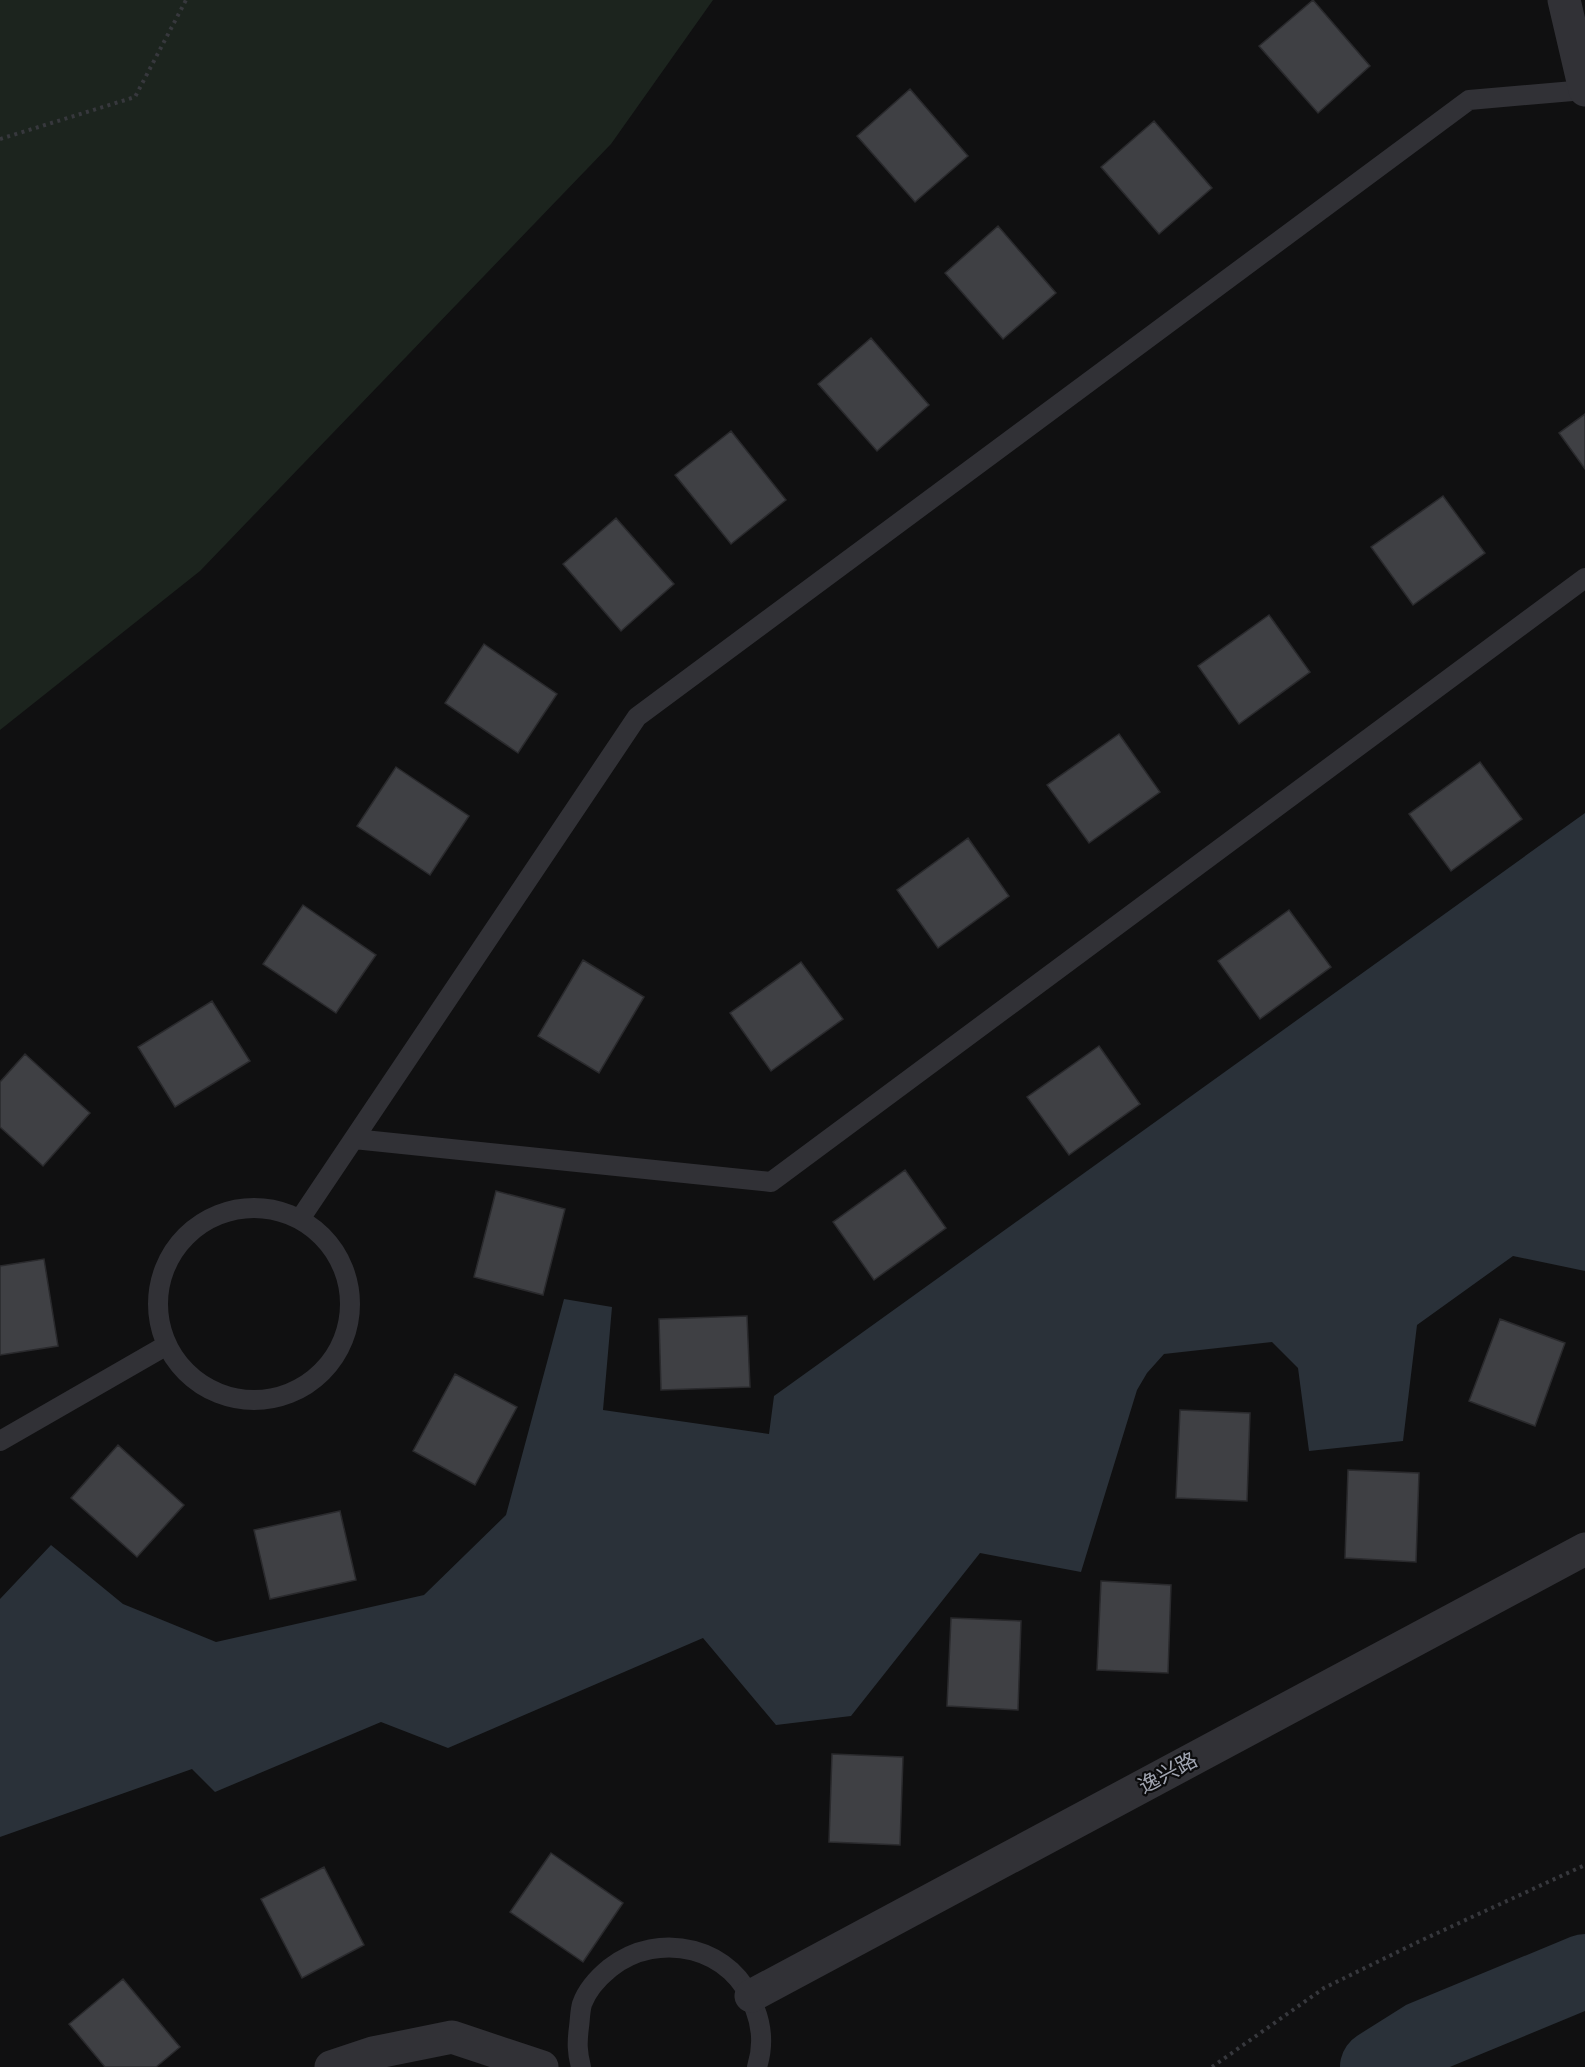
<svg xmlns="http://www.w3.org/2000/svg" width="1585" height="2067" viewBox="0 0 1585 2067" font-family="Rubik,'Noto Sans SC',sans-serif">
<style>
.green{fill:#1c241e}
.water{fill:#2a3139}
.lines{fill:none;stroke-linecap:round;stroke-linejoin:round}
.river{stroke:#2a3139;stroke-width:74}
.building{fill:#3f4044;stroke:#2a2a2d;stroke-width:1.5}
.path{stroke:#37383d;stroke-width:4;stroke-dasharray:3 4.5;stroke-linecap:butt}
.service{stroke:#313136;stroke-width:20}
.minor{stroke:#313136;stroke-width:33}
.labels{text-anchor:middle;stroke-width:4.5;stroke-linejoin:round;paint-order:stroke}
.street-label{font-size:21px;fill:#a1a5b1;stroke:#0b0b0c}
</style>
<rect width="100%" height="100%" fill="#101011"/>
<path class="green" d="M0,0H713L611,144L200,571L0,730Z"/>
<path class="water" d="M1585,813V1271L1513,1256L1417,1325L1403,1441L1309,1451L1298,1368L1272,1342L1164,1354L1147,1373L1137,1390L1081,1572L980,1553L851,1716L776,1725L703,1638L448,1748L381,1722L215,1792L192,1769L0,1837V1599L51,1545L123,1604L216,1642L424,1595L506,1515L564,1299L612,1307L603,1410L769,1434L774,1396Z"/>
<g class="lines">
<path class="river" d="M1377,2067L1423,2038L1585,1971"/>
</g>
<path class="building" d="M1313,0L1370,66L1318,113L1259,46Z
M910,89L968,156L915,202L857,136Z
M1154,121L1212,188L1159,234L1101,167Z
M998,226L1056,293L1003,339L945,273Z
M871,338L929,405L877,451L818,384Z
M1585,414V469L1559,433Z
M731,431L786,500L731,544L675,475Z
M1443,496L1485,553L1413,605L1371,547Z
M616,518L674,584L621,631L563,564Z
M1269,615L1310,672L1239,724L1198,666Z
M484,644L557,694L518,753L445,703Z
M1119,734L1160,792L1089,843L1047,785Z
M1480,762L1522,819L1451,871L1409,814Z
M396,767L469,816L430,875L357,826Z
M968,838L1009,896L938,948L897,890Z
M303,905L376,955L336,1013L263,964Z
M1289,910L1331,967L1260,1019L1218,961Z
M583,960L644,997L599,1073L538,1036Z
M801,962L843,1019L771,1071L730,1013Z
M212,1001L250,1061L175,1107L138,1047Z
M1099,1046L1140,1104L1069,1155L1027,1097Z
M25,1054L90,1113L43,1166L0,1127V1082Z
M905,1170L946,1228L874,1280L833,1222Z
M496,1191L565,1209L543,1295L474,1277Z
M44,1259L58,1346L0,1355V1266Z
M747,1316L750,1387L661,1390L659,1319Z
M1500,1319L1565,1343L1535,1426L1469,1401Z
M455,1374L517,1407L475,1485L413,1451Z
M1180,1410L1250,1413L1247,1501L1176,1498Z
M118,1445L184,1505L137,1557L71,1498Z
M1348,1470L1419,1473L1416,1562L1345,1558Z
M340,1511L356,1580L270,1599L254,1530Z
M1101,1581L1171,1585L1168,1673L1097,1670Z
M951,1618L1021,1621L1018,1710L947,1706Z
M832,1754L903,1757L900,1845L829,1842Z
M551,1853L623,1903L583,1962L510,1912Z
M324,1867L364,1945L302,1978L261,1899Z
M123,1979L180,2047L156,2067H105L69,2024Z"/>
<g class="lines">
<path class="path" d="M0,139L135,97L186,0
M1212,2067L1324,1988L1420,1941L1585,1865"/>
<path class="service" d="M354,1139L771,1182L1585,578
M158 1304a96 96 0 1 1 192 0a96 96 0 1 1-192 0Z
M300,1219L637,717L1469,100L1585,90
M0,1441L167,1345
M581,2067C577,2052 577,2042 579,2027C580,2020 580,2011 582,2004C587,1990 599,1977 610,1968C659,1929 735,1947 755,2009C762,2027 763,2048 757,2067"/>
<path class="minor" d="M1564,0L1585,90
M751,1996L1585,1549
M331,2067L373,2053L452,2037L542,2067"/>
</g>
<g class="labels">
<g class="street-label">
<text transform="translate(1168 1773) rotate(-28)" y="7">逸兴路</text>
</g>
</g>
</svg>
